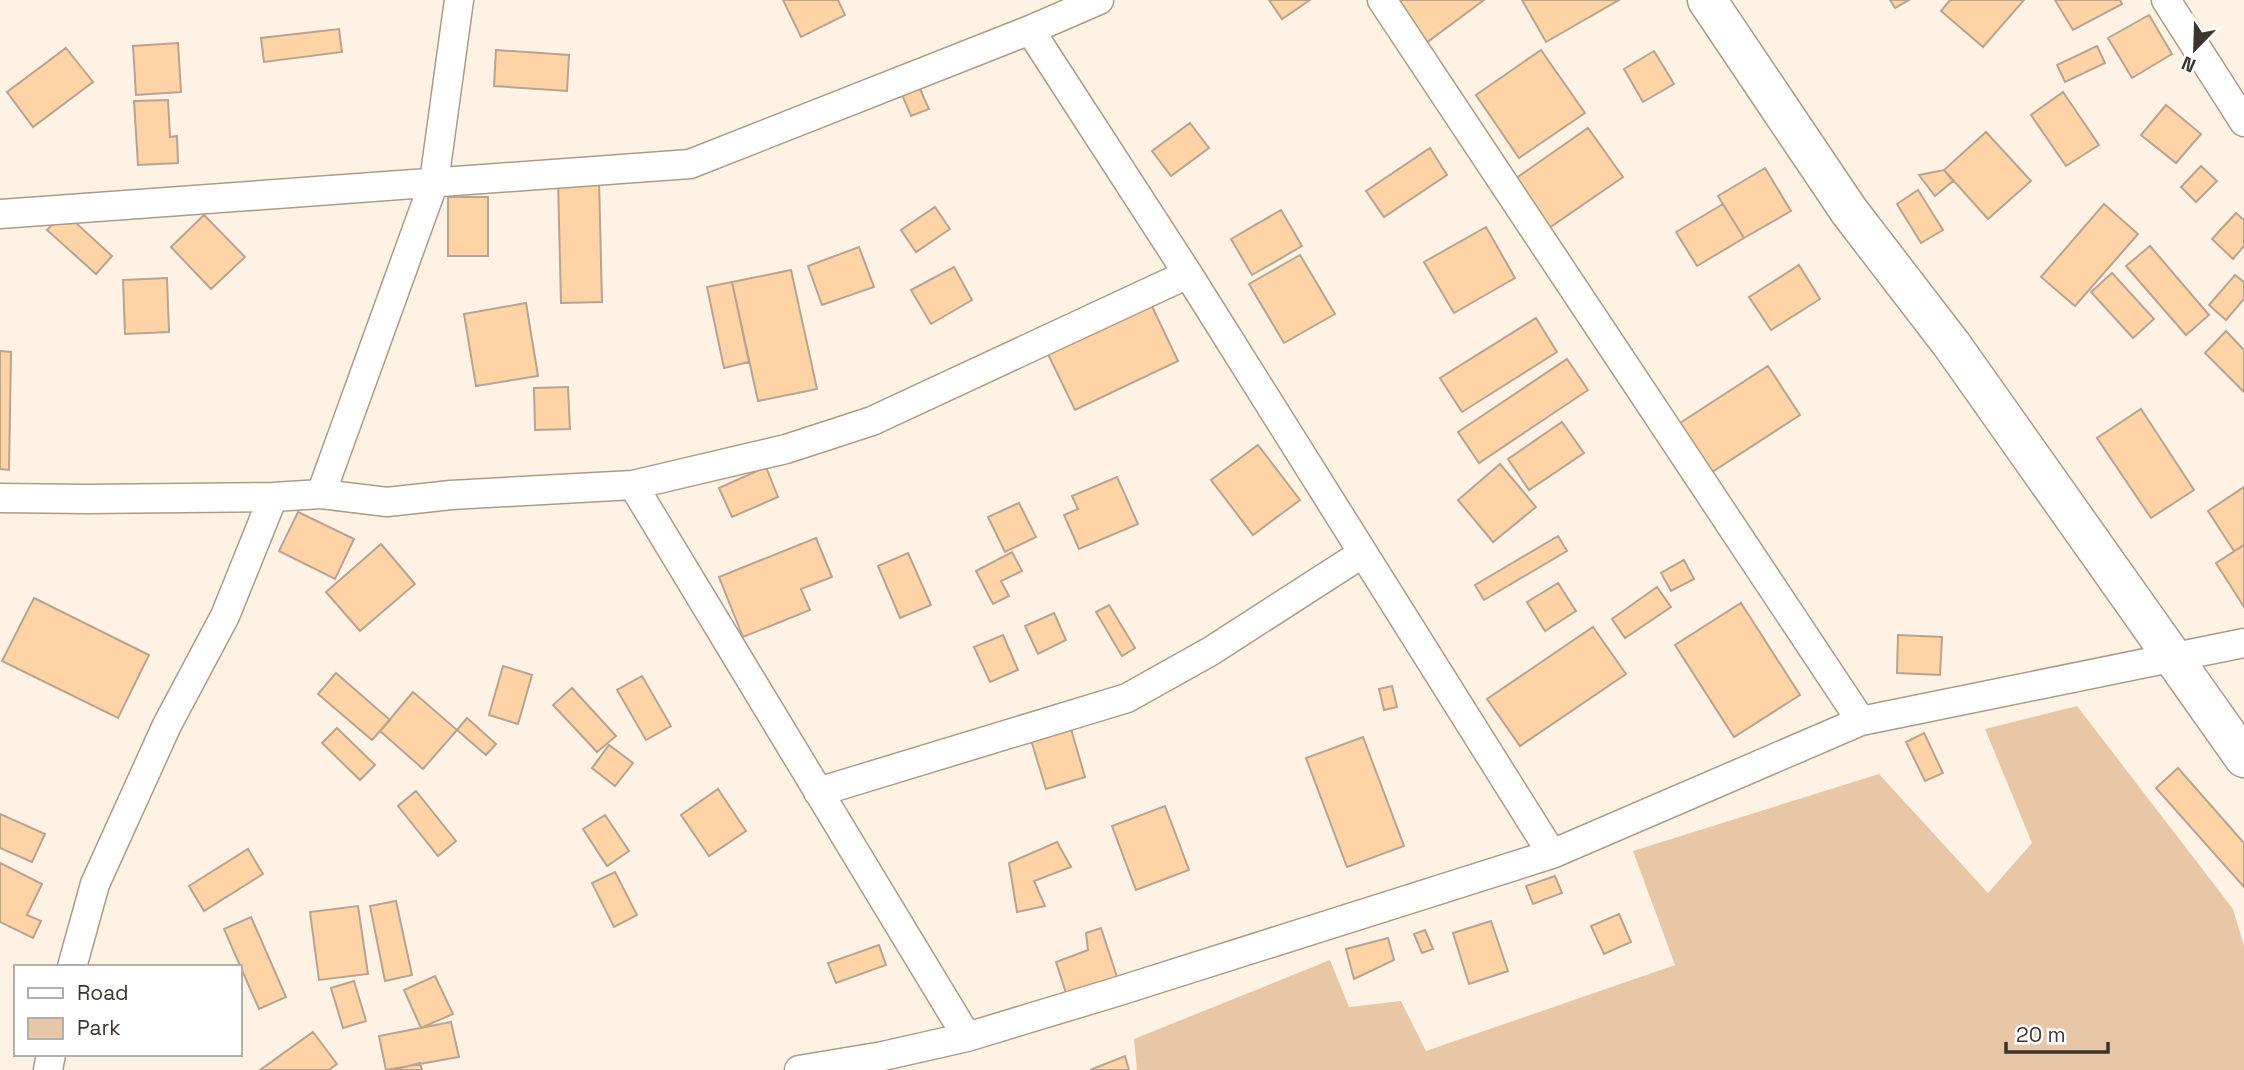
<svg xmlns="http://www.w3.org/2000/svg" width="2244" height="1070" viewBox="0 0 2244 1070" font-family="'Space Grotesk',sans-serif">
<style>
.green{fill:#e7c7a6}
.building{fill:#fed3a6;stroke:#b8a490;stroke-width:2}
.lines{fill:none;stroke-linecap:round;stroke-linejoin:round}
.street-casing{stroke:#ae9b87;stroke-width:31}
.secondary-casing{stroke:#ae9b87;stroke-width:41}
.street{stroke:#fff;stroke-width:28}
.secondary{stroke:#fff;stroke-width:38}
</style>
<rect width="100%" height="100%" fill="#fef2e5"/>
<path class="green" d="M2077,706L2233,909L2244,946V1070H1137L1134,1039L1330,960L1349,1007L1401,1001L1426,1051L1675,965L1633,851L1879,774L1988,893L2032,843L1985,729Z"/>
<path class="building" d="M783,0H838L845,15L801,37Z
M1269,0H1310L1282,19Z
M1387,0H1484L1422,46Z
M1522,0H1619L1546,42Z
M1890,0H1909L1895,8Z
M1950,0H2024L1983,47L1941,11Z
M2055,0H2120L2122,4L2073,30Z
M2149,15L2172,54L2132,78L2108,38Z
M339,29L342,52L264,62L261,38Z
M178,43L181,92L136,95L133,46Z
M2097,46L2105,63L2065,82L2057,65Z
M66,48L93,82L33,127L7,92Z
M496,50L569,55L567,91L494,86Z
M1541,50L1585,113L1519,158L1476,95Z
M1654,51L1674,84L1643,102L1624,69Z
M915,78L929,109L911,116L898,85Z
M2063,92L2099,145L2066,166L2031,115Z
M168,100L170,137L177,136L178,163L138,165L134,101Z
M2166,105L2201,134L2176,163L2141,135Z
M1190,123L1209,148L1171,176L1152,151Z
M1588,128L1623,177L1536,237L1502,188Z
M1986,132L2031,181L1988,219L1944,170Z
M1430,148L1447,175L1384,217L1366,191Z
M2201,166L2217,181L2196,202L2181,187Z
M1765,168L1791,211L1744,238L1718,196Z
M1944,170L1953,181L1935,196L1919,175Z
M599,180L602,302L561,303L558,181Z
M1918,190L1943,230L1921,243L1897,204Z
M448,197H488V256H448Z
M1723,204L1744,238L1697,266L1676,232Z
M2104,204L2138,234L2075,306L2041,277Z
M935,207L950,229L916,252L901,230Z
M1281,210L1302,246L1252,275L1231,239Z
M64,212L112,256L96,274L47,230Z
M2236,213L2244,220V246L2233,259L2212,239Z
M204,215L245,257L211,289L171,247Z
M1486,227L1515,278L1454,313L1424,262Z
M2150,246L2209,315L2186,335L2126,266Z
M859,247L874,287L822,305L808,266Z
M1300,255L1335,314L1284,343L1249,284Z
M1799,265L1820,299L1771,330L1749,297Z
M954,267L972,300L931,324L911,290Z
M791,270L817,389L758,401L732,282Z
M2112,273L2154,319L2133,338L2091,292Z
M2235,275L2244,282V299L2226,320L2209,305Z
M167,278L169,332L125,334L123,280Z
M732,282L749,362L724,368L707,287Z
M1149,300L1178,361L1075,410L1046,350Z
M526,303L538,376L476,386L464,314Z
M1536,318L1557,352L1462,412L1440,378Z
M2226,331L2244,350V392L2205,353Z
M0,351L11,352L9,470L0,469Z
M1567,359L1588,390L1479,463L1458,432Z
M1768,366L1800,415L1712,472L1680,423Z
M568,387L570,429L535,430L534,388Z
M2141,409L2194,490L2151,518L2097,438Z
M1562,422L1584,453L1529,490L1508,459Z
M1258,445L1300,500L1253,535L1211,480Z
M1500,464L1536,507L1493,542L1458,500Z
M766,467L778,497L732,517L719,488Z
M1117,477L1138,524L1079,549L1064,515L1078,509L1072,496Z
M2244,487V545L2234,551L2208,511Z
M1019,503L1036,537L1005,552L988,517Z
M298,512L354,539L335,579L279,551Z
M1558,536L1567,551L1484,600L1475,585Z
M816,538L832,577L801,589L810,610L743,637L719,577Z
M381,544L415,584L360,631L326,592Z
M2244,545V607L2216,563Z
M1012,552L1022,571L1001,581L1009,596L993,604L976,571Z
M908,553L931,605L900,618L878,566Z
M1684,560L1694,579L1671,591L1661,573Z
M1558,583L1576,611L1545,631L1527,602Z
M1657,587L1671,607L1625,638L1612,619Z
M34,598L149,655L118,718L2,661Z
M1741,603L1800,695L1734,737L1675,645Z
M1109,605L1135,648L1122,656L1096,612Z
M1054,613L1066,640L1038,654L1025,626Z
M1593,627L1626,674L1520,746L1487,699Z
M1003,635L1018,670L990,682L974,647Z
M1898,635L1942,637L1940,675L1897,673Z
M503,666L532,675L518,724L489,715Z
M336,673L390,720L372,740L318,694Z
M642,676L671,726L646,740L617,690Z
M1392,686L1397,707L1384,710L1379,689Z
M572,688L616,736L597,752L553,705Z
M413,692L457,730L423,769L380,731Z
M467,718L496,744L486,755L457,730Z
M337,728L375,765L360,780L322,743Z
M1071,729L1085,777L1046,789L1031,740Z
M1924,733L1943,773L1925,781L1906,742Z
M1363,737L1404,846L1347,867L1306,758Z
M609,745L633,763L615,786L592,768Z
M2178,768L2244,843V887L2156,788Z
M718,789L746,831L709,856L681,815Z
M416,791L456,841L438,856L398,806Z
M1165,806L1189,870L1136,890L1112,826Z
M0,814L45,834L32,862L0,848Z
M605,815L629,851L607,866L583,829Z
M1057,842L1071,867L1034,881L1045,906L1017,912L1009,863Z
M248,849L263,874L204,911L189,886Z
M0,863L42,884L27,915L41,921L33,938L0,922Z
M615,872L637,915L614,927L592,883Z
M1555,876L1562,893L1533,904L1526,886Z
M396,901L412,975L385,981L370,906Z
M358,906L368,974L319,980L310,912Z
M1619,914L1631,942L1604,954L1591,926Z
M251,917L286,997L259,1009L224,929Z
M1491,921L1508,971L1469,984L1453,933Z
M1101,928L1117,977L1066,993L1056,962L1088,950L1086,933Z
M1425,930L1433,949L1422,953L1414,934Z
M1388,938L1394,960L1354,979L1346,949Z
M879,945L886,965L836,983L828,963Z
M435,976L453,1014L421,1028L404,990Z
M354,981L366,1021L343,1028L331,988Z
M451,1022L459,1057L386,1070L379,1036Z
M313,1032L337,1064L329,1070H260Z
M1125,1056L1129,1070H1090Z
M420,1063L422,1070H393Z"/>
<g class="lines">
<g class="street-casing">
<path id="street" d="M1382,0L1861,721
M2166,0L2244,122
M1030,30L1188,274L1552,854
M0,214L690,164L1030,30L1099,0
M633,485L967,1037
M321,494L434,182L459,0
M0,498L87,499L273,497L321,494L387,502L451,495L633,485L786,449L872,421L1188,274
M818,792L1127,698L1211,651L1363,553
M72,967L95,884L167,725L225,616L273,497
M48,1070L51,1054
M799,1070L883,1056L967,1037L1119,991L1552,854L1861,721L2244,643"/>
</g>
<g class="secondary-casing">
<path id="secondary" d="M1707,0L1849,211L1952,345L2244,758"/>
</g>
<use href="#street" class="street"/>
<use href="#secondary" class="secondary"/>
</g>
<rect x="14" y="965" width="228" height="91" fill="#ffffff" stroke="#b1aeab" stroke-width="2"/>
<rect x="28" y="988" width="35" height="10" fill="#ffffff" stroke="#b1aeab" stroke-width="2"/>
<text x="77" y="1000" font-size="21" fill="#3d352d">Road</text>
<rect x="28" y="1018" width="35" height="21" fill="#e7c7a6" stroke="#b1aeab" stroke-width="2"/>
<text x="77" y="1035" font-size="21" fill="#3d352d">Park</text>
<g transform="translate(2195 49) rotate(203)" stroke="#ffffff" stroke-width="5" paint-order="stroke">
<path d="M0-5L12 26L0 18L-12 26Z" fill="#3d352d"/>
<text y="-10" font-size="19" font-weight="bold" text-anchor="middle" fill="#3d352d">N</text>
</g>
<path d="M2006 1042v10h102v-10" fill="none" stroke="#3d352d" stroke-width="3.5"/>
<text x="2016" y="1042" font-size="21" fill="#3d352d" stroke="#ffffff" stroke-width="5" paint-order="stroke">20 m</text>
</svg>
